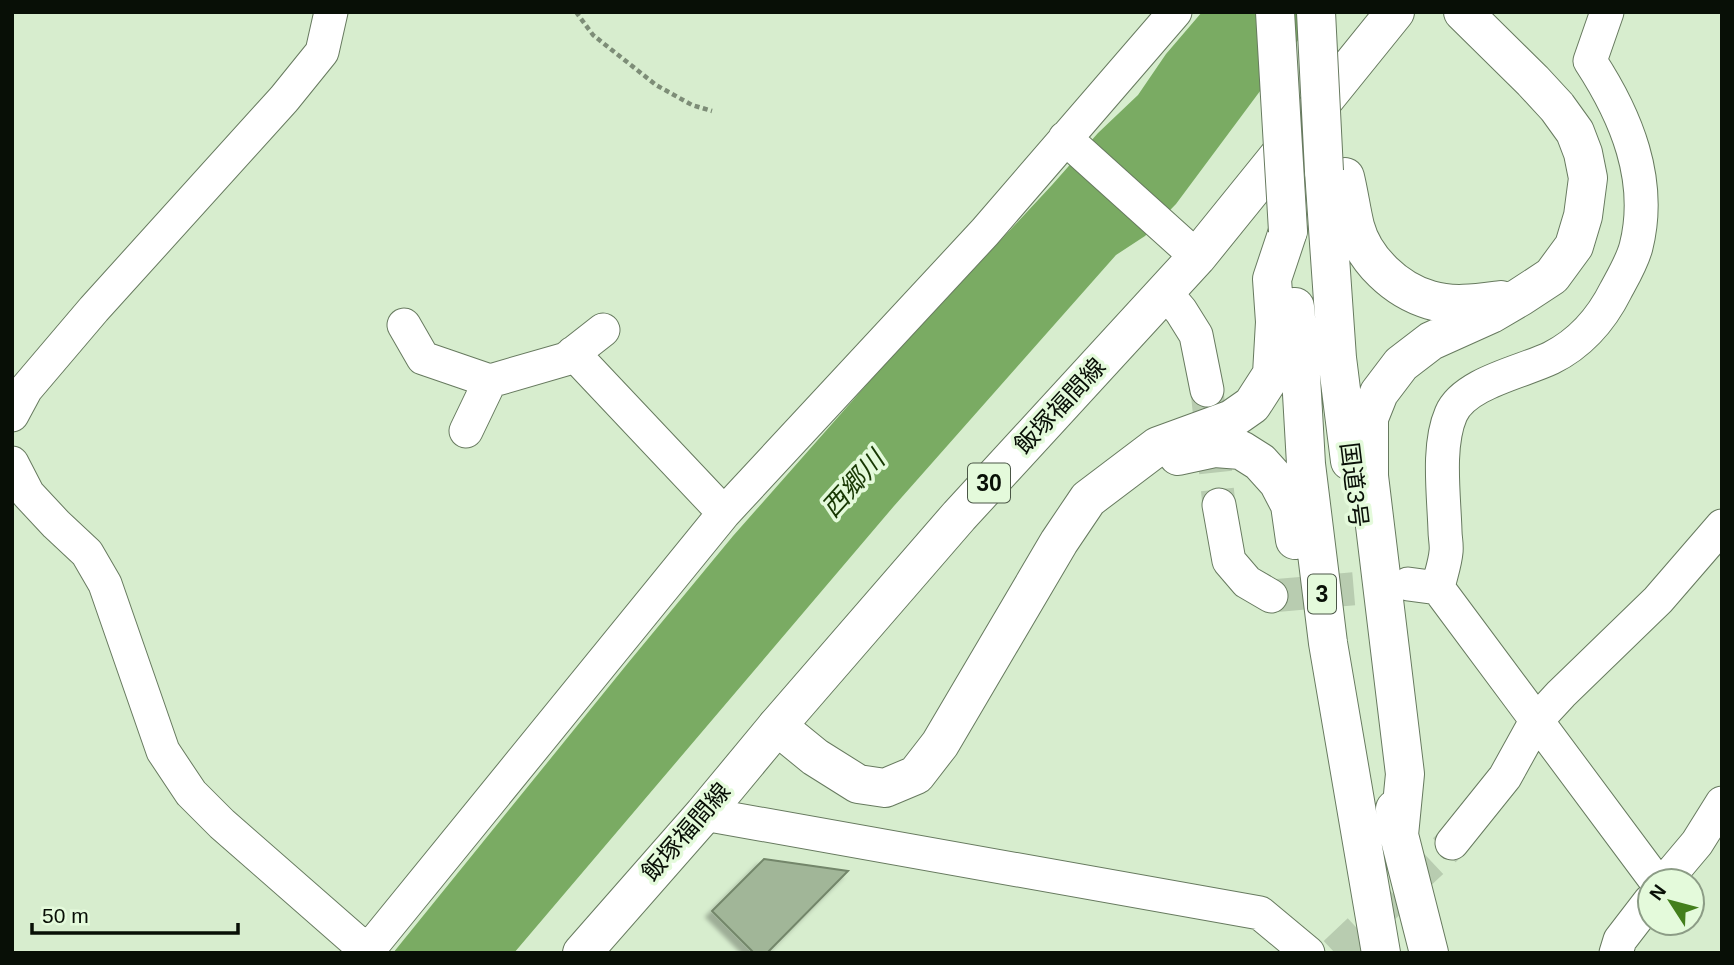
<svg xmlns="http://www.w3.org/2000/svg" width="1734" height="965" viewBox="0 0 1734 965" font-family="Helvetica,'Noto Sans JP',sans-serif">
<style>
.water{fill:#7aab63}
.building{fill:#a1b698;stroke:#73866a;stroke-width:2;filter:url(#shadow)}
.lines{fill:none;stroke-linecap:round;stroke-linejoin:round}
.minor-tunnel{stroke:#b8ccb0;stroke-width:33;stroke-dasharray:33 17;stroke-linecap:butt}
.minor-casing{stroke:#677a5f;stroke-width:35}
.major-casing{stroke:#677a5f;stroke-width:40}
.highway-casing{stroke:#677a5f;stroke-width:40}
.path{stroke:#7d8d77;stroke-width:4.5;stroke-dasharray:5 3.5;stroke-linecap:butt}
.minor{stroke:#fff;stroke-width:33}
.major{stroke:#fff;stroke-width:38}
.highway{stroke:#fff;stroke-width:38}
.highway-bridge-casing{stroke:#677a5f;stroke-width:40;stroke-linecap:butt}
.highway-bridge{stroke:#fff;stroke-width:38}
.labels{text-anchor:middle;stroke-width:7;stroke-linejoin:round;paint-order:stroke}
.shield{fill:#e4fadb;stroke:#4a5646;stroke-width:2}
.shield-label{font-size:23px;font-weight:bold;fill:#080f06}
.street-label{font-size:24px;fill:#080f06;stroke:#e4fadb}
.water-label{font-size:26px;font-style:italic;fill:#183803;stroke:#e4fadb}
</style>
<defs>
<filter id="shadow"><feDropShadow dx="-6" dy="6" stdDeviation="2" flood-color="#0004"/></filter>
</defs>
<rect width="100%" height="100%" fill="#d7edce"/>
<path class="water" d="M1202,12H1319L1176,204L1145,236L1116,255L894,506L514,953H393L628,663L733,536L876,374L1052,185L1098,133L1138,95L1166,54Z"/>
<path class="building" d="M764,859L848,871L767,953H754L712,911Z"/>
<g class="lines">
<path class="minor-tunnel" d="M1207,390L1219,505
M1271,596L1408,584
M1335,953L1452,843"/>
<g class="minor-casing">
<path id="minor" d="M1065,138L1197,257
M1165,292L1181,311L1196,335L1207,390
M404,325L423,358L490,381L566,359L603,330
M573,353L724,513
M12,415L26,389L94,309L284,99L322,52L331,12
M466,431L490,381
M12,463L28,494L56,524L87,553L105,584L163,751L191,793L222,824L367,951
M1219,505L1229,561L1247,582L1271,596
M1408,584L1438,588L1656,881
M1438,588C1440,577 1445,564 1446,552C1447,545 1445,538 1445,531C1444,496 1437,446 1451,414C1464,383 1522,372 1551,358C1581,343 1601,320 1616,290C1623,277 1632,262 1636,247C1653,180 1626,116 1590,61L1607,12
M704,814L1260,913L1308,953
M1452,843L1505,777L1536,721L1561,694L1658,600L1722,526
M1665,881L1697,843L1722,803
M366,953L724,513L985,232L1175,12
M1616,953L1620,940L1650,901"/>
</g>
<g class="major-casing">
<path id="major" d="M582,953L704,814L777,726L959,516L1197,257L1395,12"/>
</g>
<g class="highway-casing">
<path id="highway" d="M1324,171L1337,358L1350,461
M1345,177C1349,193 1351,210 1355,226C1364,260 1396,290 1430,300C1453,307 1478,303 1501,300
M1295,307L1300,359L1306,464L1328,643L1381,953
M1178,456L1215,448L1241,450L1260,462L1278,482L1290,505L1295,540
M777,726L815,757L858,784L885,788L916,775L940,744L1059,542L1088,499L1158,446L1232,419L1252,405L1272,374L1275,322L1272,279L1288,231
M1395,809L1399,835L1429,953
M1399,835L1405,774L1369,476V418L1379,393L1401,364L1431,341L1491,314L1520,297L1552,276L1574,246L1583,216L1588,178L1583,153L1575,132L1557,107L1533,81L1463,12"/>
</g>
<path class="path" d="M576,12L593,35L656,85L692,105L712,111"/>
<use href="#minor" class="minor"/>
<use href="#major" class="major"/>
<use href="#highway" class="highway"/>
<g class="highway-bridge-casing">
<path id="highway-bridge" d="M1275,12L1288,231
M1316,12L1324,171"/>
</g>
<use href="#highway-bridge" class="highway-bridge"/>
</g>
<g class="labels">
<g class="shield">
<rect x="968" y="463.5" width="42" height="39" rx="5"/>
<rect x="1308" y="574.5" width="28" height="39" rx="5"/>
</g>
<g class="shield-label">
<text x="989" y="491">30</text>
<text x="1322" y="602">3</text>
</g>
<g class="street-label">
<text transform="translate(1060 406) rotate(-47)" y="8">飯塚福間線</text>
<text transform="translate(1354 485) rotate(83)" y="8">国道3号</text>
<text transform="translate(686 832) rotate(-49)" y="8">飯塚福間線</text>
</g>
<g class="water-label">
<text transform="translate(853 484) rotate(-48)" y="9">西郷川</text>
</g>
</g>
<rect width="1734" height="965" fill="none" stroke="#080f06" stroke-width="28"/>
<g transform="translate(1671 902) rotate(306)"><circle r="33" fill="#e4fadb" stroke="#8c9c86" stroke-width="2"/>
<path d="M0-5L12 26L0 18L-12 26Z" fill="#437f1c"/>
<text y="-10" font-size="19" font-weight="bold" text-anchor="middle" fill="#080f06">N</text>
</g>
<path d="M32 923v10h206v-10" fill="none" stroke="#080f06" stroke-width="3.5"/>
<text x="42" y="923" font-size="21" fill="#080f06" stroke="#e4fadb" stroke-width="5" paint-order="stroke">50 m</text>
</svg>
